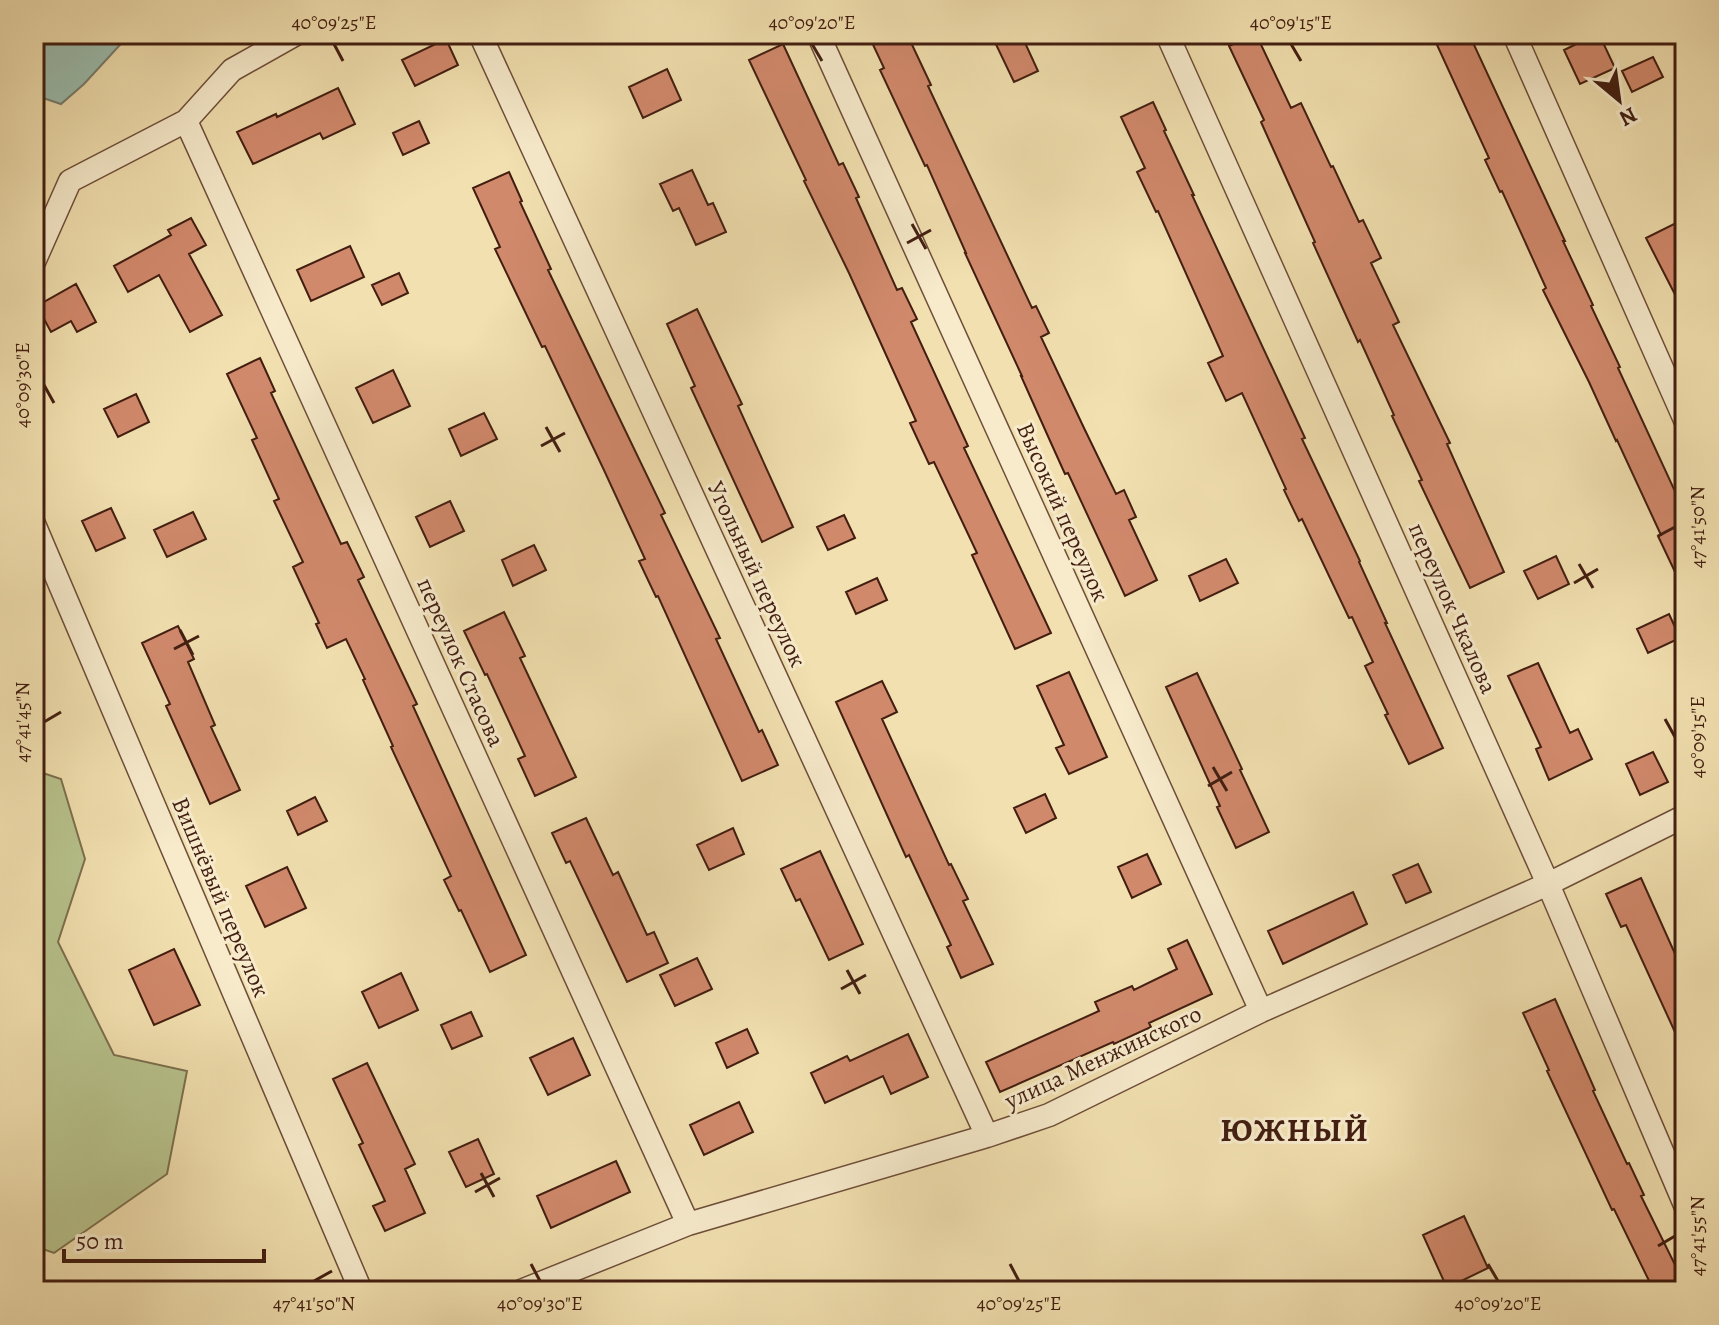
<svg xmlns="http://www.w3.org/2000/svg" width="1719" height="1325" viewBox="0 0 1719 1325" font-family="Alegreya,serif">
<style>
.green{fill:#b8c38d;stroke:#7d704f;stroke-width:2}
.water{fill:#9bbdae;stroke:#777d6f;stroke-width:2}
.building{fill:#d1896c;stroke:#421e11;stroke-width:2}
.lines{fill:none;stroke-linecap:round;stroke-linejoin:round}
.street-casing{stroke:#6e4e39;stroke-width:25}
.street{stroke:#f7ebcc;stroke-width:22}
.ticks{fill:none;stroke:#421e11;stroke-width:3}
.labels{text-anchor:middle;stroke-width:6;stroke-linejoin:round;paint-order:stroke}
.street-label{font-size:24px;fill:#421e11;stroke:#f7ebcc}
.district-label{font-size:32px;font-weight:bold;letter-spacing:2px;fill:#421e11;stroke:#f7ebcc}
.neatline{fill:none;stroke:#421e11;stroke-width:3}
.ticks-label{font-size:20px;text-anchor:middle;fill:#421e11}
</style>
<rect width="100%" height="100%" fill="#f2e0b0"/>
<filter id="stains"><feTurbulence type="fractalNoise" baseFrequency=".0025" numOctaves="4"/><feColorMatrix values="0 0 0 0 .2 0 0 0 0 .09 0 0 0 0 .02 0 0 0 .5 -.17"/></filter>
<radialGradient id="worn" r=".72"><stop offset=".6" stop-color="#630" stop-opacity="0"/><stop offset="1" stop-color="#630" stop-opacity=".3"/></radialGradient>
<path class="green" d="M34,770L61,779L85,859L58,942L114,1055L187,1071L167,1174L54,1253L34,1246Z"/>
<path class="water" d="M34,34H130L84,84L61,104L34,95Z"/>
<path class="building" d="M868,34H907L931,85L928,86L1032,308L1036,306L1049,333L1041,337L1084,428L1116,494L1124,490L1136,517L1129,520L1157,580L1125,596L1068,473L1065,474L1051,443L1021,376H1022L965,253H966L927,165L925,166L880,70L884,68Z
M991,34H1021L1038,71L1014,82Z
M1255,34H1256L1291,108L1301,103L1331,167L1333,166L1359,222L1363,220L1381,258L1371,263L1399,322L1393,325L1450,443L1447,444L1504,572L1470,588L1419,481L1422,480L1392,416L1394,415L1360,340L1358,342L1313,243L1315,242L1261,122L1264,120L1229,46Z
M1432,34H1469L1565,241H1563L1593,305L1591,306L1620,367L1618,368L1685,513V593L1658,536L1661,535L1617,440L1616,441L1589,382L1543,290L1546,288L1502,191L1500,192L1485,160L1489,158Z
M1597,34H1599L1615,68L1580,84L1564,50Z
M446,39L458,65L415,86L402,60Z
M783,44L839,165L843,163L859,197L856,198L897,290L902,288L917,319L911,322L968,446L964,448L1051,633L1015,649L972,555L977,553L934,462L929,464L910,423L916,421L849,273L804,181L806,180L749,60Z
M1653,57L1663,77L1632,92L1622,71Z
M667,69L681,100L643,118L629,87Z
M338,88L355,124L323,139L320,133L253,164L237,132L276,114L277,117Z
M1153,102L1166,130L1164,131L1194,195H1192L1305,438L1302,439L1360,561L1359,562L1387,623H1385L1443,748L1409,764L1385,715L1388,714L1365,666L1373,662L1352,617L1349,618L1302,519L1299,521L1284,490L1286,489L1242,393L1226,401L1208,363L1223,356L1158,211L1156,212L1137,172L1145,168L1121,117Z
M419,121L429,143L403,155L393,133Z
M692,170L708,205L713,203L726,232L696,245L679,208L673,211L660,184Z
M509,172L522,201L520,202L551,269L548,270L665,513L661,515L720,638L716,639L759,732L762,730L778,765L742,781L658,596L656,597L639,561L645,559L603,468L545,346L542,347L495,249L500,247L473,188Z
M191,218L206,245L189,254L222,315L190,332L159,275L128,292L114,266L171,235L168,230Z
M1678,222L1685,236V314L1646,238Z
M350,246L364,277L311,301L297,270Z
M399,273L408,293L382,305L372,285Z
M76,284L96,322L77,332L71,321L51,332L37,306Z
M697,309L742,404L738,406L793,527L762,542L691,388L695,386L667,324Z
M260,358L275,391L271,393L341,544L347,542L364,577L358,580L417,704L413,706L526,955L490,972L461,910L459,911L444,880L451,876L391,747L393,746L363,680L365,679L346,639L327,648L316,624L319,623L293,567L303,562L274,501L279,499L252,440L257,438L227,374Z
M393,370L410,406L373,423L356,388Z
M136,394L149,422L118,437L104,409Z
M484,413L497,439L461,456L449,429Z
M450,501L464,531L430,547L416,517Z
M111,508L125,538L96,551L82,521Z
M193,512L206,539L167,557L154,530Z
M844,515L855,538L828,550L817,527Z
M534,545L546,570L513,586L502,560Z
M1556,556L1569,584L1538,599L1524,571Z
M1226,559L1238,583L1200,601L1189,576Z
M877,578L887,600L856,614L846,592Z
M504,612L525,656L520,658L576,777L535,796L518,759L525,756L487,674L485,675L464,631Z
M1669,614L1680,638L1648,653L1637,629Z
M178,626L194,659L188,662L215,725L211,727L240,790L210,804L166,706L170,704L142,643Z
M1538,663L1570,733L1578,729L1592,759L1549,780L1536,749L1541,747L1508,676Z
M1069,672L1107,757L1069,774L1056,748L1064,745L1037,686Z
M1197,673L1242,769L1240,770L1269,832L1236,848L1217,807L1220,806L1166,687Z
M882,681L897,712L882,719L949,865L951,864L968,899L963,901L993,964L961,978L947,947L951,945L909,855L906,857L836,702Z
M1653,752L1668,782L1640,795L1626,764Z
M1045,794L1056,818L1026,833L1014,808Z
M315,797L327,821L298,835L287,811Z
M586,818L613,875L618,872L647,935L654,932L668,963L627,982L570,861L566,863L552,833Z
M733,828L744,854L709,870L697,845Z
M820,851L863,944L829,960L800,899L796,901L781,869Z
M1147,854L1161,884L1132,898L1118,867Z
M1418,864L1431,892L1406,903L1393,875Z
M287,867L306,908L265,927L246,886Z
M1641,878L1685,976V1054L1626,925L1621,927L1606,894Z
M1353,892L1367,924L1283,964L1268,931Z
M1187,940L1212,994L1149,1023L1151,1027L1114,1044L1113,1042L1000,1092L986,1062L1099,1011L1095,1002L1132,986L1134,990L1177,969L1168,949Z
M174,949L200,1005L154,1025L129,970Z
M697,958L712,989L675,1006L660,975Z
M401,973L418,1010L379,1028L362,992Z
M1555,999L1595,1090L1593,1091L1627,1164L1629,1163L1644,1195L1641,1196L1685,1285V1291H1654L1614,1209L1612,1210L1547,1071L1549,1070L1523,1013Z
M471,1012L482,1036L452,1049L441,1025Z
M747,1029L758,1053L727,1068L716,1043Z
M908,1034L928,1077L891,1094L883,1076L825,1103L811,1073L847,1056L850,1061Z
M573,1038L590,1075L548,1095L530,1058Z
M367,1063L415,1164L405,1169L425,1213L385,1231L373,1206L385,1201L359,1145L363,1143L333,1079Z
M739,1102L753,1132L704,1155L690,1125Z
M478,1139L494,1174L466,1187L449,1152Z
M616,1161L630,1192L551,1228L537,1196Z
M1464,1216L1488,1268L1447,1288L1423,1235Z"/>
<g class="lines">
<g class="street-casing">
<path id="street" d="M480,34L987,1136
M818,34L1261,1011
M1167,34L1548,884L1685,1205
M1514,34L1685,420
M186,121L688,1224
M34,262L70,181L186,121L232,70L296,34
M34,524L361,1291
M521,1291L688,1224L987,1136L1049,1115L1261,1011L1548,884L1685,816"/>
</g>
<use href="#street" class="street"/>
</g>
<path class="ticks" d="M334,44L343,61M812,44L822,61M1291,44L1301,61M912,224L926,249M907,243L931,230M44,385L54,403M546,427L560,452M541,446L565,433M1658,536L1675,527M1579,564L1593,588M1574,583L1598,569M180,630L193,655M174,649L199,636M1665,719L1675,737M44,722L61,712M1213,767L1227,791M1208,786L1232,772M847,970L860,994M841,989L866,975M481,1173L494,1197M475,1192L500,1178M1658,1246L1675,1236M531,1264L540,1281M1010,1264L1019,1281M1488,1264L1498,1281M314,1281L332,1271"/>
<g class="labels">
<g class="street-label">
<text transform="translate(1063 512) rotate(66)" y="8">Высокий переулок</text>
<text transform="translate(757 574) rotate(65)" y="8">Угольный переулок</text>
<text transform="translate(1453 608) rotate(66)" y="8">переулок Чкалова</text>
<text transform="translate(461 662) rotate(66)" y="8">переулок Стасова</text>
<text transform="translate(221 897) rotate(67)" y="8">Вишнёвый переулок</text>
<text transform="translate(1103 1057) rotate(-25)" y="8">улица Менжинского</text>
</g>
<g class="district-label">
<text x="1295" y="1141">ЮЖНЫЙ</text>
</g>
</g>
<rect width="1719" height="1325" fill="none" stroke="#f2e0b0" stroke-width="88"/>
<g transform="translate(1619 100) rotate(151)" stroke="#f7ebcc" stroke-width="6" paint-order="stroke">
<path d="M0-6L14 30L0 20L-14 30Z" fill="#421e11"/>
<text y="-12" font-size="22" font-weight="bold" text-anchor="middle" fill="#421e11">N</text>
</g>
<path d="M64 1249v12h200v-12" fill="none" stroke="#421e11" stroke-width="4"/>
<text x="76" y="1249" font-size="24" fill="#421e11" stroke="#f7ebcc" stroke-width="6" paint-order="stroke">50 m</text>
<rect x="44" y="44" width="1631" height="1237" class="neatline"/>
<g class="ticks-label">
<text x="334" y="29">40°09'25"E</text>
<text x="812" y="29">40°09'20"E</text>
<text x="1291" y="29">40°09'15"E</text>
<text transform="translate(22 385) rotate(-90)" y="7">40°09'30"E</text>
<text transform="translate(1697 527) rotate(-90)" y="7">47°41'50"N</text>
<text transform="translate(22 722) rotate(-90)" y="7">47°41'45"N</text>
<text transform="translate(1697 737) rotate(-90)" y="7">40°09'15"E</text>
<text transform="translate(1697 1236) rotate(-90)" y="7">47°41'55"N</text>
<text x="314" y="1310">47°41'50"N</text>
<text x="540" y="1310">40°09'30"E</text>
<text x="1019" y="1310">40°09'25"E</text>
<text x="1498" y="1310">40°09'20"E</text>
</g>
<rect width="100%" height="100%" filter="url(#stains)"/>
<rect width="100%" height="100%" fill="url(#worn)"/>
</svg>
